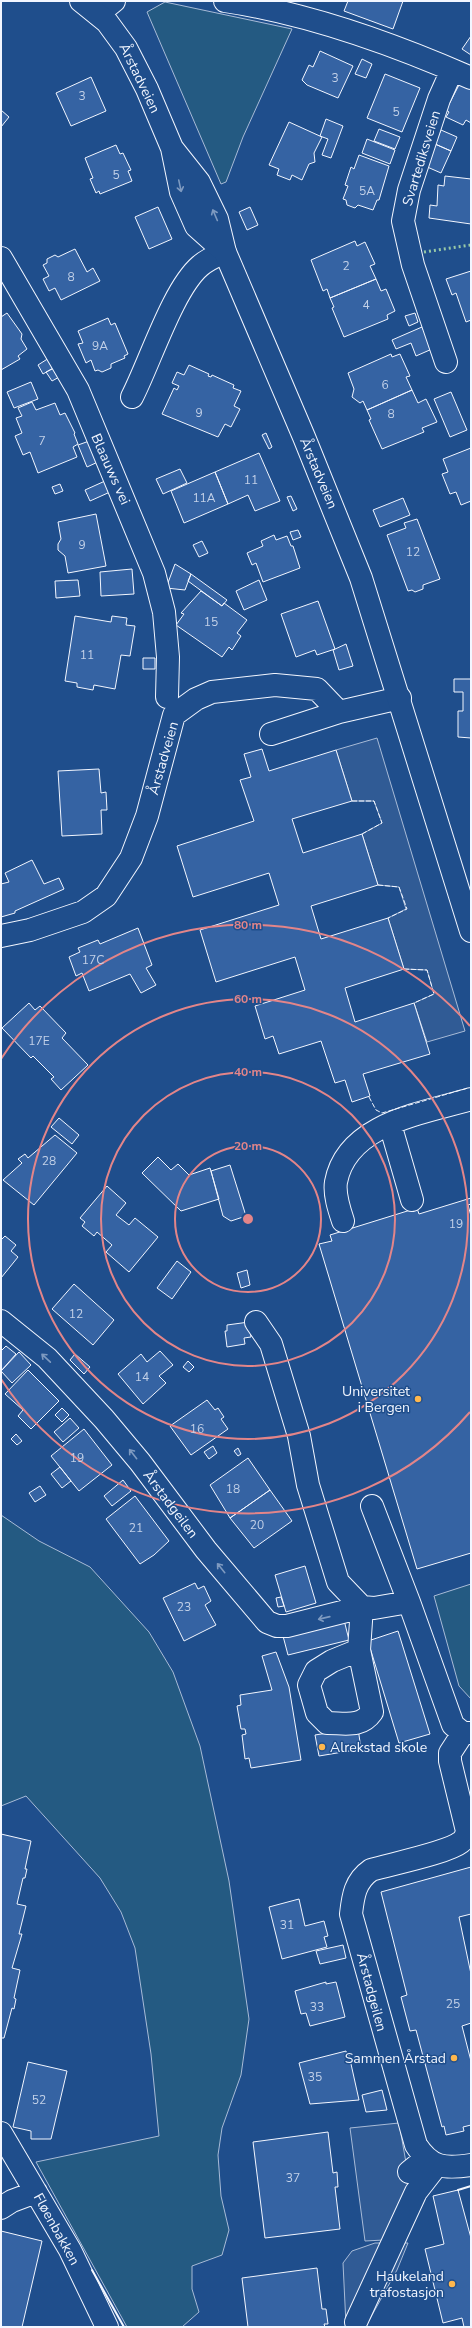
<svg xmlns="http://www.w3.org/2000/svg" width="472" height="2328" viewBox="0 0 472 2328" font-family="'Nunito Sans',sans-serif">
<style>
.green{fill:#245a82;stroke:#a8bbd7}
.parking{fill:#305b95;stroke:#a8bbd7}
.building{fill:#3563a3;stroke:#f2f6ff}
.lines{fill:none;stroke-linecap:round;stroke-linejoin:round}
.minor-casing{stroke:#f2f6ff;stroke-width:24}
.major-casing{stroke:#f2f6ff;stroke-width:24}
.minor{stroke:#1f4e8c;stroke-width:22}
.major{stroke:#1f4e8c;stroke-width:22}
.hedge{stroke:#97c8a6;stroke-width:3;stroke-dasharray:2 3;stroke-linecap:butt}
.fence{stroke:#f2f6ff;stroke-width:1;stroke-dasharray:5 2;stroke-linecap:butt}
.wall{stroke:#f2f6ff;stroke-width:2}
.oneway{stroke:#7e9ac0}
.ring{fill:none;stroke:#e38589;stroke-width:2}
.poi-dot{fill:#ffb74d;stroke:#1f4e8c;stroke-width:1.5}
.labels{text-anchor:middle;stroke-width:3;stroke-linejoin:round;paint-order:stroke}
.number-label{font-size:12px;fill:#c3d1e8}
.street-label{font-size:14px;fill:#f2f6ff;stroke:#1f4e8c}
.poi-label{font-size:14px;fill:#f2f6ff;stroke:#1f4e8c;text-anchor:end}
.centre{fill:#e38589;stroke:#1f4e8c;stroke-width:2}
.ring-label{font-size:12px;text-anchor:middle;font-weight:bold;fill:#e38589;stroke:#1f4e8c;stroke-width:3;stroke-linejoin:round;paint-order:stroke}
</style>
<rect width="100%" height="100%" fill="#1f4e8c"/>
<path class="green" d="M165,2L292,29L243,137L226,182L221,184L147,12Z
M1,1515L39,1541L90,1567L149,1632L173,1672L200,1746L229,1881L249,2019L241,2075L222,2128L218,2155L221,2196L229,2230L222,2255L192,2266V2289L199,2312L182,2327H127L36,2162L159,2136L151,2054L135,1948L121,1912L100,1878L26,1796L1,1806Z
M471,1584V1699L459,1686L434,1596Z"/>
<path class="parking" d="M377,738L465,1031L427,1042L414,1003L434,994L427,970L404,969L388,918L406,909L399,887L378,885L362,834L382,823L374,801H352L336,750Z
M399,2123L410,2185L384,2240L365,2241L350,2128Z
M375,2243H408L397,2270L366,2326L346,2325L343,2263L352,2251Z"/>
<path class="building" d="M348,1H403L393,29L344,11Z
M471,36V55L462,49Z
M320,51L353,66L338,98L307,85L302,80L309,65L313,67Z
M362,59L372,64L366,78L355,74Z
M385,74L420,88L402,132L367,118Z
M91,77L106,111L71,126L56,93Z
M460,83L471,89V123L466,120L463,125L446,117L449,112L446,110Z
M1,110L9,117L1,127Z
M326,119L343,126L331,158L322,155L328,139L320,136Z
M289,122L322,137L314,153L315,162L309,164L302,180L292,175L290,180L277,175L279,169L269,165Z
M379,129L400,137L395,149L374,141Z
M441,130L457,137L451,151L435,144Z
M367,139L395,150L390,164L362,153Z
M435,144L451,151L441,173L425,166Z
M116,145L120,154L123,153L131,170L128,171L132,181L100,194L99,191L96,193L90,179L93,178L85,158Z
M359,155L389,166L379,200H377L373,210L358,205L355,208L347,205L346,200L343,199L348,186L345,185L351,167L354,169Z
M445,176L471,179V224L429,218L430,205L437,206L438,185L444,186Z
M158,207L172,239L149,249L135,217Z
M250,207L258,225L247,230L239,212Z
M355,241L357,246L365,242L375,264L370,266L376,279L330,298L327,289L323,291L311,260Z
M75,249L87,272L93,268L100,281L61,300L55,288L49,291L43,279L49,276L43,265L47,263V259L55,255L58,257Z
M471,271V320L466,322L456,293L452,295L446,279Z
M376,279L381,291L386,289L395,311L387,315L388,319L344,337L332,308L334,307L330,298Z
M7,313L22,334L21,339L27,349L18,356L20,359L1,370V317Z
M415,313L418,322L409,326L405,316Z
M108,318L111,325L115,323L128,354L124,356L125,358L111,364V368L102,372L98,370L95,371L91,360L86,363L78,344L83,343L78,331Z
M422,327L432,349L416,356L411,343L396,349L392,340Z
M391,354L392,357L400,354L410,376L406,377L412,390L367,410L363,401L360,403L352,397L354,389L348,373Z
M49,358L55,367L43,374L38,365Z
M189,365L209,374L208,376L211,377L212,375L234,385L233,388L241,391L234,406L240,409L231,427L225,424L218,437L162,414L174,388L177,390L179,386L172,383L177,372L184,375Z
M56,367L61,376L52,381L46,372Z
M31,382L38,399L14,408L7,392Z
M412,390L418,403L426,399L437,422L422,428L424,432L382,449L369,420L371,419L367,410Z
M451,392L467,430L450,437L434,399Z
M32,402L36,410L55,403L60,415L65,413L75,433L74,434L78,444L73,447L77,457L38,473L30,452L23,455L15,436L22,433L16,418L22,416L18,408Z
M266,433L272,447L269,449L262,435Z
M92,440L100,461L87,467L78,445Z
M471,448V501L461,505L456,492L450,494L442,474L448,472L443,459Z
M259,453L280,501L255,511L248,495L228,504L215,472Z
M180,469L187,483L163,494L156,479Z
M215,472L228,504L184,523L171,491Z
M105,481L110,492L90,501L85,490Z
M60,484L63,491L55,494L52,487Z
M291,496L297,509L293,511L287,497Z
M403,498L410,515L380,527L373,510Z
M96,514L106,566L68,573L65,556L58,550V544L61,539L58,522Z
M417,519L440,579L423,585V589L415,592L412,590L408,591L387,535L406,528L404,523Z
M298,530L301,537L293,540L290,532Z
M274,535L276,540L287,536L291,546H293L300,568L263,582L256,563L252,565L247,553L263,546L261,541Z
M202,541L208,553L199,557L193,545Z
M175,564L191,574L185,590L166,588Z
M132,569L134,594L101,596L100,572Z
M191,574L227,600L222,606L188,581Z
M78,580L80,596L56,598L55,581Z
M259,580L267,600L244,610L236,591Z
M201,591L222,606L224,603L247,620L237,633L241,636L232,650L229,647L222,657L176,625L184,614L181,613Z
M318,601L335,649L317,655L315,650L296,657L281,614Z
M75,616L111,622L112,616L127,618L126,625L135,626L130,656L121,655L115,689L94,685L93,690L77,687V683L65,681Z
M346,644L353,666L339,670L333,650Z
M143,658H155V669H143Z
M454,679H471V738L458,737V711H463V692H454Z
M262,749L269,771L336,750L352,801L292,819L303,853L362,834L378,885L311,906L321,939L388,918L404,969L345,988L355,1022L414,1003L430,1054L363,1074L370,1096L352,1102L345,1080L335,1083L321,1041L279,1054L273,1036L265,1039L255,1006L305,990L295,957L216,982L200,930L279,905L269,873L193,897L177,846L254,821L240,780L251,777L244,754Z
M99,769L101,793L106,792L107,810H101L102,834L62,836L58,771Z
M32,860L44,884L59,878L64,889L15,911V913L1,917V884L9,882L5,873Z
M138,928L152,965L146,968L156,985L141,993L130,974L89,991L82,973L76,976L69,957L80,952L78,948L98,940L100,944Z
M29,1003L35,1010L40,1006L66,1033L62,1038L88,1065L61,1090L51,1079L54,1077L33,1056L31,1058L2,1028Z
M59,1118L79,1135L72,1144L51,1127Z
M55,1135L77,1153L34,1205L3,1180L22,1163L18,1159L25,1154L28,1158Z
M158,1157L171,1170L178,1164L189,1175L210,1168L219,1199L181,1211L142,1173Z
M230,1165L246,1216L231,1221L223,1216L211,1171Z
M107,1186L126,1203L116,1215L129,1225L135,1218L158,1237L129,1272L106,1252L112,1245L97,1232L94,1236L82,1226L85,1222L80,1218Z
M471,1198V1204L468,1205L471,1216V1553L417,1569L319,1244L332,1241L330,1235L417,1208L419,1214Z
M5,1236L16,1245L11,1251L18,1257L1,1278V1238L2,1239Z
M177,1261L191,1272L172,1299L157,1288Z
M247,1270L250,1285L241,1288L237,1273Z
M74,1284L114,1320L93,1345L52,1309Z
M249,1322L251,1337L244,1338L245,1344L227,1347L225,1331H227V1325Z
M6,1346L16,1354L1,1371V1351Z
M160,1351L173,1365L159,1376L166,1383L143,1404L118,1374L141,1354L147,1362Z
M19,1352L31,1365L12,1383L1,1371Z
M75,1354L90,1367L84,1374L70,1360Z
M188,1361L194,1367L189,1372L183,1367Z
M28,1370L59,1401L31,1429L18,1416L23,1410L5,1394Z
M207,1400L215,1410L218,1408L224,1417L221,1419L228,1429L191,1455L170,1426Z
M62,1408L69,1415L62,1422L55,1415Z
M70,1418L79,1428L63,1442L54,1432Z
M84,1429L112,1465L79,1491L51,1456Z
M16,1434L22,1441L17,1445L11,1439Z
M213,1446L217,1453L209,1459L204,1452Z
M238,1448L241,1454L238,1456L234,1451Z
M248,1458L270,1490L230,1518L210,1485Z
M60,1467L71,1481L62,1488L51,1474Z
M123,1480L131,1491L112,1506L104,1496Z
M40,1486L46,1495L35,1502L29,1493Z
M270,1490L292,1521L254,1548L230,1518Z
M135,1496L169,1541L154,1555L140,1564L106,1519Z
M305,1566L316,1603L286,1612L275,1575Z
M195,1583L198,1589L204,1586L211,1601L205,1605L216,1625L184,1641L163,1598Z
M281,1597L284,1606L278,1607L276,1598Z
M344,1620L349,1640L288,1655L283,1636Z
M398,1631L430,1734L399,1743L368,1641Z
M276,1652L289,1687L301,1760L251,1768L249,1758L245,1759L242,1735L246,1734L245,1729H241L237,1706L241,1705L240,1695L272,1690L262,1656Z
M358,1728L361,1749L319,1756L315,1735Z
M1,1834L31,1841L25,1869H27L25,1878H23L17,1904L26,1906L19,1934H22L12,1968L20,1970L14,1998L16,1999L14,2009L12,2008L4,2038H1Z
M471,1867V1914L459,1917L471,1974V2023L462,2026L471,2061V2125L463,2127L464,2131L446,2135L444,2126L442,2127L416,2030L410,2031L401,1997L407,1995L381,1892Z
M299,1899L305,1926L324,1921L328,1936L324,1937L327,1947L282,1959L269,1907Z
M343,1945L346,1958L320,1964L316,1951Z
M326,1982V1984L336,1982L345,2017L310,2026L306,2013L301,2014L295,1991Z
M346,2051L347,2056L349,2055L359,2100L310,2104L299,2063Z
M28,2062L67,2071L51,2139H31V2131L13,2127Z
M382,2090L387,2110L366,2112L362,2095Z
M328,2132L333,2173L337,2172L338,2187H335L340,2229L265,2238L253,2142Z
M458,2190L471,2238V2327H464L462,2318L443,2323L425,2249L444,2244L433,2196Z
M1,2231L42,2241L22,2327H1Z
M317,2268L322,2309H326L328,2324H324L325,2327H248L242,2278Z"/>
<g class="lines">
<g class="minor-casing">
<path id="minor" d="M225,1C306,13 396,45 471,78
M98,14L114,1
M1,258L78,390L154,573L164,612L168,657L167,697
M446,362L413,265L403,221L409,190L439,99L452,70
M132,397C150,362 173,289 200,266C208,259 216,256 225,252
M271,734L339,712
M1,936L30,930L83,912L106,896L131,858L147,816L174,715L196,699L212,692L275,685L317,689L339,712L400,698
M390,1124L412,1200
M343,1221C339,1209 334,1194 336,1182C347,1123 424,1113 471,1099
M1,1321L47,1358L104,1419L140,1462L206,1550L267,1622L277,1626H287L362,1607L359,1650L332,1661L316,1671L309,1685L317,1713L327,1723C345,1723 361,1728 372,1712L359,1650
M256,1322L271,1344L299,1436L308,1485L338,1582L362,1607L374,1608L409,1602
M372,1506L409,1602L453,1725L463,1733H471
M463,1733L450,1753V1761L467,1831C466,1836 465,1839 461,1842C447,1853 391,1864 371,1870C355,1881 353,1896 351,1914L416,2145C431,2168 444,2169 471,2165
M1,2133L70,2250L107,2327
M409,2172L425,2159
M1,2208L12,2201L36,2192
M356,2322L416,2192L437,2165"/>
</g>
<g class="major-casing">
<path id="major" d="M81,1L107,22L126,48L147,89L172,148L181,192L196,226L225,252
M172,148L199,182L217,219L225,252L304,437L361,578L471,931"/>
</g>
<use href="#minor" class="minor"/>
<use href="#major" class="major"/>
<path class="hedge" d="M424,252L471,245"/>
<path class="fence" d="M352,801H374L382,823L362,834
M378,885L399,887L407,909L388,918
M404,969L427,970L434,994L414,1003
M369,1097L376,1110L382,1113L468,1088"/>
<path class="wall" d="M458,2190L471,2186
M92,2270L124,2327"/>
</g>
<defs><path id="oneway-shaft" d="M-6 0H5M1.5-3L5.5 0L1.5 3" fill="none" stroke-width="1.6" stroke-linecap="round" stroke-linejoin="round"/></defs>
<g class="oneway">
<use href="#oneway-shaft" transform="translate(180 186) rotate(78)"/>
<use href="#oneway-shaft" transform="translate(215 215) rotate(-113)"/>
<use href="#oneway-shaft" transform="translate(46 1358) rotate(-137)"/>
<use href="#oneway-shaft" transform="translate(133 1454) rotate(-128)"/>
<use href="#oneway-shaft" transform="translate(221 1568) rotate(-129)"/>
<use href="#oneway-shaft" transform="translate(324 1618) rotate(167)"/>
</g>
<g class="ring">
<circle cx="248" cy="1219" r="73"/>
<circle cx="248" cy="1219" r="147"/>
<circle cx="248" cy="1219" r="220"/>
<path d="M470 1412A294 294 0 0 1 1 1379M1 1059A294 294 0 0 1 470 1026"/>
</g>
<g class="poi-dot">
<circle cx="418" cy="1399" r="4"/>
<circle cx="322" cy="1747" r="4"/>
<circle cx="454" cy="2058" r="4"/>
<circle cx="452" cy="2284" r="4"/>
</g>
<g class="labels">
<g class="number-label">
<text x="335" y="82">3</text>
<text x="82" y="100">3</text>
<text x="396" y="116">5</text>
<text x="116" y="179">5</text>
<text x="367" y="195">5A</text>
<text x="346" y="270">2</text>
<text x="71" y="281">8</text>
<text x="366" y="309">4</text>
<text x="100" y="350">9A</text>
<text x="385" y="389">6</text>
<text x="199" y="417">9</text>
<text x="391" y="418">8</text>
<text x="42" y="445">7</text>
<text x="251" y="484">11</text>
<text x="204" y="502">11A</text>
<text x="82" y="549">9</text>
<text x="413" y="556">12</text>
<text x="211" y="626">15</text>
<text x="87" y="659">11</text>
<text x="93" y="964">17C</text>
<text x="39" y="1045">17E</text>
<text x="49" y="1165">28</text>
<text x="456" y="1228">19</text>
<text x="76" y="1318">12</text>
<text x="142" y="1381">14</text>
<text x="197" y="1433">16</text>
<text x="77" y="1462">19</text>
<text x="233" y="1493">18</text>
<text x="257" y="1529">20</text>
<text x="136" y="1532">21</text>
<text x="184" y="1611">23</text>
<text x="287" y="1929">31</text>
<text x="453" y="2008">25</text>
<text x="317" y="2011">33</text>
<text x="315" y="2081">35</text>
<text x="39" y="2104">52</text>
<text x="293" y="2182">37</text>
</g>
<g class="street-label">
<text transform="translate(140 78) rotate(64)" y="5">Årstadveien</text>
<text transform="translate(421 158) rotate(-73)" y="5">Svartediksveien</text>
<text transform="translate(111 469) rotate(66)" y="5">Blaauws vei</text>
<text transform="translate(319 473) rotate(67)" y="5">Årstadveien</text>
<text transform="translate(163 758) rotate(-74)" y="5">Årstadveien</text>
<text transform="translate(171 1504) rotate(53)" y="5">Årstadgeilen</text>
<text transform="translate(372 1992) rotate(75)" y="5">Årstadgeilen</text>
<text transform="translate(57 2229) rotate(61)" y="5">Fløenbakken</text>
</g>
<g class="poi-label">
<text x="410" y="1396">Universitet<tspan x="410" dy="16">i Bergen</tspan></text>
<text x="330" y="1752" text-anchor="start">Alrekstad skole</text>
<text x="446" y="2063">Sammen Årstad</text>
<text x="444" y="2281">Haukeland<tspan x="444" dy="16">trafostasjon</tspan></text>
</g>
</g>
<circle cx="248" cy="1219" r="6" class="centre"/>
<g class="ring-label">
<text x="248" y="929">80 m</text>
<text x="248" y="1003">60 m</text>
<text x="248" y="1076">40 m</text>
<text x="248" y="1150">20 m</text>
</g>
<rect width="472" height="2328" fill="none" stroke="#f2f6ff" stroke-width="4"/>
</svg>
